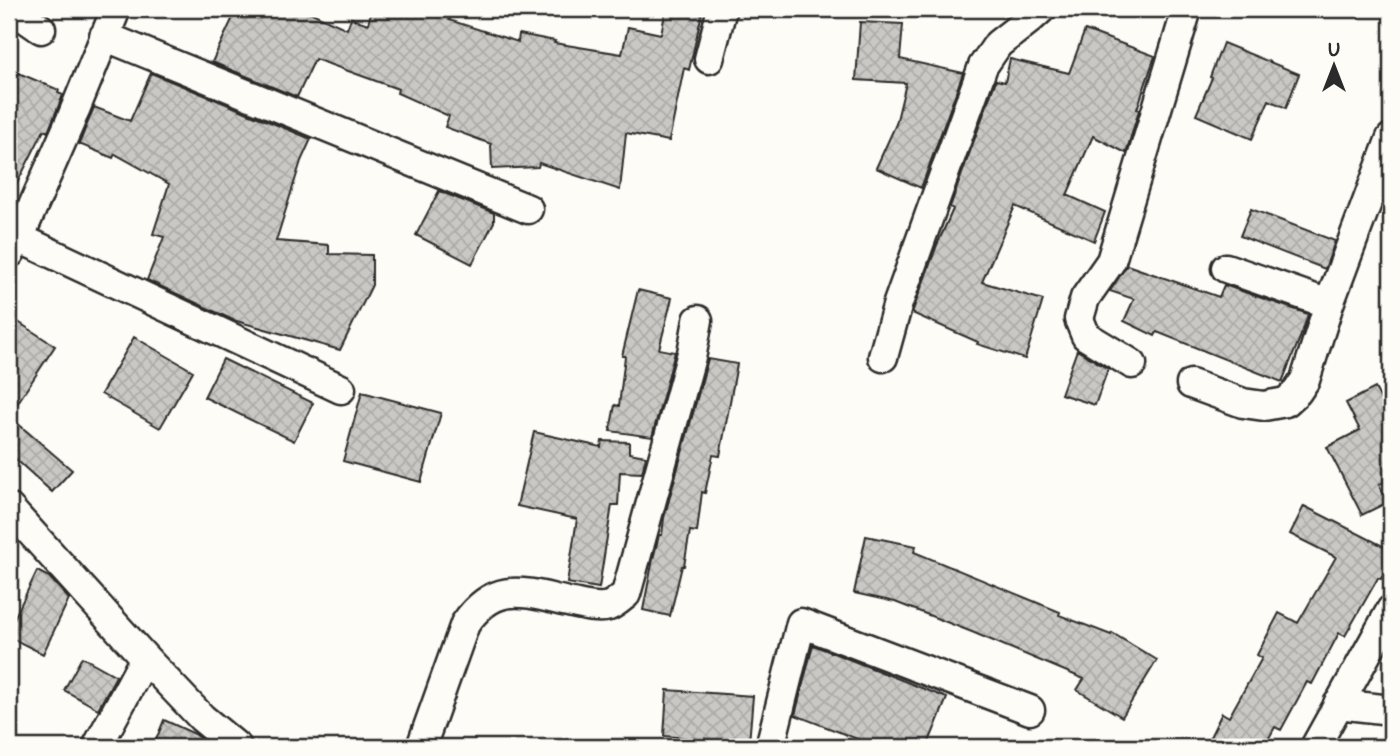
<svg xmlns="http://www.w3.org/2000/svg" width="1400" height="756" viewBox="0 0 1400 756" font-family="Pangolin,sans-serif">
<style>
.building{fill:url(#building-cross-hatch);stroke:#2b2b2b;stroke-width:2}
.lines{fill:none;stroke-linecap:round;stroke-linejoin:round}
.minor-casing{stroke:#2b2b2b;stroke-width:33}
.minor{stroke:#fdfcf7;stroke-width:28}
</style>
<defs>
<pattern id="building-cross-hatch" width="8" height="8" patternUnits="userSpaceOnUse" patternTransform="scale(1.75)"><rect width="8" height="8" fill="#c9c8c4"/><path d="M0 0l8 8M0 8l8-8" fill="none" stroke="#adaca9"/></pattern>
</defs>
<rect width="100%" height="100%" fill="#fdfcf7"/>
<filter id="ink" filterUnits="userSpaceOnUse"><feTurbulence type="fractalNoise" baseFrequency=".0143" numOctaves="2"/><feDisplacementMap in="SourceGraphic" scale="14" xChannelSelector="R" yChannelSelector="G"/><feConvolveMatrix kernelMatrix="1 2 1 2 8 2 1 2 1" color-interpolation-filters="sRGB"/></filter>
<g filter="url(#ink)">
<path class="building" d="M237,9H303L347,29L351,18L368,24L372,9H454L449,20L518,42L519,34L555,41L554,43L622,54L628,27L661,34L666,9H703L689,70L684,68L669,141L626,133L620,190L539,163L538,167L492,169L491,144L445,127L449,116L397,93L398,89L315,59L297,97L212,62Z
M860,22L903,24L900,59L963,73L921,188L876,168L896,124L906,83L856,80Z
M1085,30L1155,56L1137,109L1139,110L1126,153L1093,136L1067,195L1105,212L1094,241L1015,206L982,282L1043,300L1025,359L977,344L978,342L912,313L937,245L953,209L950,207L996,80L1005,82L1010,59L1069,73Z
M1223,43L1299,74L1286,108L1269,100L1252,139L1196,115L1212,78L1210,77Z
M9,69L59,90L58,93L63,95L48,132L44,130L9,199Z
M151,73L311,139L301,161L276,241L329,245V254L372,255V285L340,350L233,320L147,280L164,237L153,234L169,184L115,154L113,158L79,144L94,107L130,121Z
M439,191L494,213V222L472,264L416,235Z
M1251,209L1335,241L1325,269L1240,236Z
M1127,265L1219,297L1224,285L1308,314L1302,333L1282,382L1157,332L1155,336L1124,321L1134,299L1110,291Z
M638,290L672,298L659,349L675,352L652,437L610,431L615,405L619,406L625,356H622Z
M9,316L55,346L9,416L72,470L52,492L9,453Z
M134,337L193,371L160,428L101,394Z
M1077,350L1108,369L1095,405L1061,394Z
M223,359L313,403L294,441L204,397Z
M708,359L737,364L720,456L713,455L705,493L702,492L697,532L690,531L684,566H682L670,616L643,610L653,559L659,535H662L664,518Z
M1375,388L1391,418V478L1379,485L1388,502L1362,515L1327,447L1360,430L1346,403Z
M362,392L441,413L421,482L343,461Z
M534,432L601,447L602,441L629,442V453L646,456L642,473L620,472L618,505H612L599,588L567,583L577,519L517,506Z
M1304,506L1391,550V558L1381,579L1378,578L1345,636L1339,633L1312,684L1307,682L1281,730L1275,727L1264,747H1205L1222,713L1229,717L1262,658L1257,655L1279,613L1298,623L1336,557L1290,534Z
M866,536L916,546L914,552L1060,612L1059,615L1111,635L1112,633L1157,660L1122,717L1077,690L1084,679L972,632L895,602L854,593Z
M37,571L49,577L69,599L43,654L9,637V629Z
M813,645L947,698L927,747H878L795,715Z
M82,657L116,676L98,709L64,690Z
M667,690L753,696L749,743L664,736Z
M164,720L195,734L211,747H153Z"/>
<g class="lines">
<g class="minor-casing">
<path id="minor" d="M12,9L41,29
M104,36L528,209
M709,59L722,9
M19,238L341,389
M10,253L19,238L70,122L116,9
M1226,268L1329,304
M883,357L898,303L983,66L998,44L1030,19L1041,9
M1132,364L1086,336L1079,319L1085,298L1111,261L1187,9
M1191,384L1243,403L1264,406L1286,402L1297,392L1305,380L1329,304L1391,138
M9,508L145,658L202,718L237,747
M1338,704L1391,710
M97,747L145,658
M421,747L465,624C498,576 530,595 577,604C586,606 599,609 609,606C616,603 621,598 626,594L692,353L698,320
M770,747L801,623L1030,710
M1315,747L1391,610"/>
</g>
<use href="#minor" class="minor"/>
</g>
</g>
<rect width="1400" height="756" fill="none" stroke="#fdfcf7" stroke-width="35"/>
<rect x="18" y="18" width="1365" height="721" fill="none" stroke="#2b2b2b" stroke-width="2.5" filter="url(#ink)"/>
<g transform="translate(1334 66)" stroke="#fdfcf7" stroke-width="5" paint-order="stroke">
<path d="M0-5L12 26L0 18L-12 26Z" fill="#2b2b2b"/>
<text y="-10" font-size="19" font-weight="bold" text-anchor="middle" fill="#2b2b2b">U</text>
</g>
</svg>
